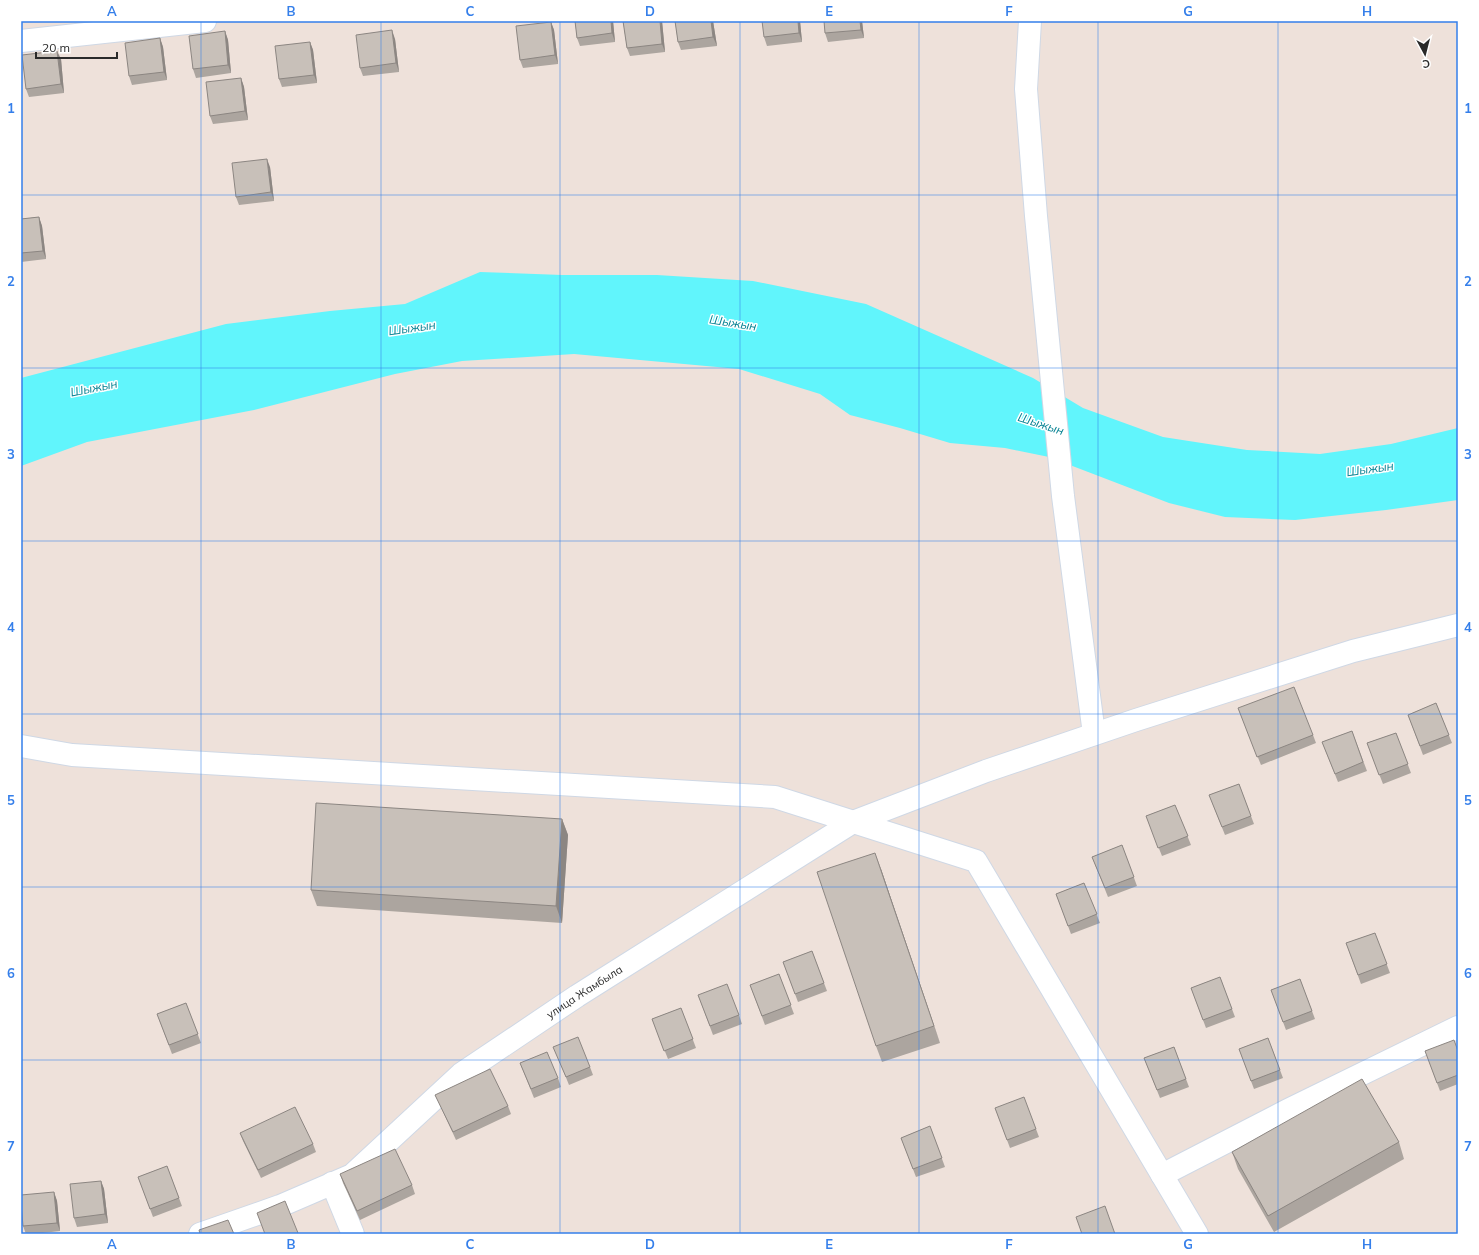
<svg xmlns="http://www.w3.org/2000/svg" width="1479" height="1255" viewBox="0 0 1479 1255" font-family="Mulish,sans-serif">
<style>
.water{fill:#61f5fc}
.lines{fill:none;stroke-linecap:round;stroke-linejoin:round}
.minor-casing{stroke:#cfd8e5;stroke-width:24}
.minor{stroke:#fff;stroke-width:22}
.wall{fill:#aca59f}
.shaded-wall{fill:#8c8682}
.building{fill:#c8c0b9;stroke:#8c8682}
.grid{fill:none;stroke:#357fea;stroke-width:1;stroke-opacity:0.55}
.labels{text-anchor:middle;stroke-width:3;stroke-linejoin:round;paint-order:stroke}
.street-label{font-size:11px;fill:#2a2a2a;stroke:#fff}
.water-label{font-size:12px;font-style:italic;fill:#038091;stroke:#fff}
.neatline{fill:none;stroke:#357fea;stroke-width:1.5}
.grid-label{font-size:13px;text-anchor:middle;font-weight:bold;fill:#357fea}
</style>
<rect width="100%" height="100%" fill="#eee1da"/>
<path class="water" d="M480,272L562,275H657L753,281L866,304L1033,378L1083,408L1163,437L1247,450L1320,454L1391,444L1458,428V500L1386,510L1295,520L1225,517L1169,503L1049,457L1005,448L950,443L900,428L850,415L820,394L739,369L574,354L462,361L395,374L254,410L87,442L21,466V378L226,324L330,311L405,304Z"/>
<g class="lines">
<g class="minor-casing">
<g id="minor">
<path d="M1030,21L1026,89L1036,216L1063,496L1094,734"/>
<path d="M21,41L205,21"/>
<path d="M21,746L72,755L775,797L976,861L1197,1234"/>
<path d="M1162,1175L1288,1110L1458,1027"/>
<path d="M332,1183L353,1234"/>
<path id="s1" d="M200,1234L280,1206L352,1175L461,1074L577,996L853,822L986,771L1136,720L1353,651L1458,625"/>
</g>
</g>
<use href="#minor" class="minor"/>
</g>
<path class="wall" d="M575,21H613L615,42L580,46L577,38Z
M623,21H662L665,52L630,56L627,48Z
M675,21H713L717,46L681,50L678,42Z
M800,21L802,42L767,46L764,37Z
M862,21L864,38L828,42L825,33Z
M551,22L554,30L558,64L523,68L520,60Z
M225,31L228,40L231,73L196,78L193,69Z
M160,38L163,47L167,80L132,85L129,76Z
M395,39L399,72L363,76L360,68Z
M310,42L313,50L317,83L282,87L279,79Z
M61,59L64,93L29,97L26,89Z
M241,78L244,87L248,120L213,124L210,116Z
M270,167L274,201L239,205L236,197Z
M39,217L42,226L46,259L21,262V219Z
M1436,703L1452,743L1423,755L1408,715Z
M1238,708L1313,735L1316,743L1261,765Z
M1352,731L1367,771L1338,782L1322,742Z
M1396,733L1411,773L1383,784L1367,743Z
M1239,784L1254,824L1225,835L1209,795Z
M1175,805L1191,845L1162,856L1146,816Z
M562,819L568,835L562,923L317,906L311,890Z
M1122,845L1137,886L1108,897L1092,857Z
M881,869L940,1043L882,1062L876,1046Z
M1084,883L1100,923L1071,934L1056,894Z
M1375,933L1390,973L1361,984L1346,943Z
M812,951L827,991L798,1002L783,962Z
M779,974L794,1014L765,1025L750,985Z
M1220,977L1235,1017L1206,1028L1191,988Z
M1300,979L1315,1019L1286,1030L1271,990Z
M698,995L739,1015L742,1024L713,1035Z
M186,1003L201,1043L172,1054L157,1014Z
M681,1008L696,1048L668,1059L652,1019Z
M1268,1038L1283,1078L1254,1089L1239,1049Z
M1174,1047L1189,1087L1160,1098L1144,1058Z
M1425,1051H1458V1084L1440,1091Z
M557,1055L590,1067L593,1075L569,1085Z
M520,1063L558,1078L561,1087L534,1098Z
M435,1095L508,1106L511,1114L456,1140L439,1103Z
M995,1108L1036,1129L1039,1137L1010,1148Z
M930,1126L945,1167L916,1177L901,1138Z
M240,1133L313,1144L316,1152L261,1178L243,1141Z
M1399,1142L1404,1159L1274,1232L1238,1169L1232,1152Z
M167,1166L182,1206L153,1217L138,1177Z
M340,1174L412,1185L415,1194L360,1220L343,1183Z
M101,1181L104,1189L108,1223L77,1227L74,1218Z
M54,1192L57,1201L60,1231L34,1234H26L23,1226Z"/>
<path class="shaded-wall" d="M611,21H613L615,42L612,33Z
M660,21H662L665,52L662,44Z
M711,21H713L717,46L713,37Z
M798,21H800L802,42L799,33Z
M860,21H862L864,38L861,30Z
M551,22L554,30L558,64L555,55Z
M392,30L395,39L399,72L396,63Z
M225,31L228,40L231,73L228,65Z
M160,38L163,47L167,80L164,72Z
M310,42L313,50L317,83L314,75Z
M57,51L61,59L64,93L61,84Z
M241,78L244,87L248,120L245,111Z
M267,159L270,167L274,201L271,192Z
M39,217L42,226L46,259L43,251Z
M562,819L568,835L562,923L556,906Z
M875,853L881,869L940,1043L934,1026Z
M101,1181L104,1189L108,1223L105,1214Z
M54,1192L57,1201L60,1231L57,1223Z"/>
<path class="building" d="M575,21H611L612,33L577,38Z
M623,21H660L662,44L627,48Z
M675,21H711L713,37L678,42Z
M762,21H798L799,33L764,37Z
M824,21H860L861,30L825,33Z
M551,22L555,55L520,60L516,26Z
M392,30L396,63L360,68L356,35Z
M225,31L228,65L193,69L189,36Z
M160,38L164,72L129,76L125,43Z
M310,42L314,75L279,79L275,46Z
M57,51L61,84L26,89L22,55Z
M241,78L245,111L210,116L206,82Z
M267,159L271,192L236,197L232,163Z
M39,217L43,251L21,253V219Z
M1294,687L1313,735L1257,757L1238,708Z
M1436,703L1449,735L1420,746L1408,715Z
M1352,731L1363,762L1335,774L1322,742Z
M1396,733L1408,764L1379,775L1367,743Z
M1239,784L1251,816L1222,827L1209,795Z
M316,803L562,819L556,906L311,890Z
M1175,805L1188,836L1158,848L1146,816Z
M1122,845L1134,877L1105,888L1092,857Z
M875,853L934,1026L876,1046L817,872Z
M1084,883L1097,914L1068,926L1056,894Z
M1375,933L1387,964L1358,975L1346,943Z
M812,951L824,983L795,994L783,962Z
M779,974L791,1005L762,1016L750,985Z
M1220,977L1232,1009L1203,1020L1191,988Z
M1300,979L1312,1011L1283,1022L1271,990Z
M727,984L739,1015L710,1026L698,995Z
M186,1003L198,1034L169,1045L157,1014Z
M681,1008L693,1039L664,1051L652,1019Z
M578,1037L590,1067L566,1077L553,1047Z
M1268,1038L1280,1070L1251,1081L1239,1049Z
M1454,1040L1458,1051V1075L1437,1083L1425,1051Z
M1174,1047L1186,1079L1157,1090L1144,1058Z
M547,1052L558,1078L531,1089L520,1063Z
M490,1069L508,1106L453,1132L435,1095Z
M1362,1079L1399,1142L1268,1216L1232,1152Z
M1024,1097L1036,1129L1007,1140L995,1108Z
M295,1107L313,1144L258,1170L240,1133Z
M930,1126L942,1158L913,1169L901,1138Z
M395,1149L412,1185L357,1211L340,1174Z
M167,1166L179,1198L150,1209L138,1177Z
M101,1181L105,1214L74,1218L70,1184Z
M54,1192L57,1223L23,1226L21,1204V1195Z
M285,1201L298,1233L295,1234H265L257,1213Z
M1105,1206L1115,1234H1082L1076,1217Z
M228,1220L234,1234H200L199,1230Z"/>
<path class="grid" d="M201,21V1234M381,21V1234M560,21V1234M740,21V1234M919,21V1234M1098,21V1234M1278,21V1234M21,195H1458M21,368H1458M21,541H1458M21,714H1458M21,887H1458M21,1060H1458"/>
<g class="labels">
<g class="street-label">
<text dy="4" stroke="none"><textPath href="#s1" startOffset="460">улица Жамбыла</textPath></text>
</g>
<g class="water-label">
<text transform="translate(733 323) rotate(9)" y="4">Шыжын</text>
<text transform="translate(412 328) rotate(-8)" y="4">Шыжын</text>
<text transform="translate(94 388) rotate(-11)" y="4">Шыжын</text>
<text transform="translate(1041 424) rotate(18)" y="4">Шыжын</text>
<text transform="translate(1370 469) rotate(-8)" y="4">Шыжын</text>
</g>
</g>
<rect width="1479" height="1255" fill="none" stroke="#ffffff" stroke-width="44"/>
<g transform="translate(1425 54) rotate(173)" stroke="#ffffff" stroke-width="3" paint-order="stroke">
<path d="M0-3L7 15L0 10L-7 15Z" fill="#2a2a2a"/>
<text y="-6" font-size="11" font-weight="bold" text-anchor="middle" fill="#2a2a2a">С</text>
</g>
<path d="M36 52v6h81v-6" fill="none" stroke="#2a2a2a" stroke-width="2"/>
<text x="42" y="52" font-size="12" fill="#2a2a2a" stroke="#ffffff" stroke-width="3" paint-order="stroke">20 m</text>
<rect x="22" y="22" width="1435" height="1211" class="neatline"/>
<g class="grid-label">
<text x="112" y="16">A</text>
<text x="291" y="16">B</text>
<text x="470" y="16">C</text>
<text x="650" y="16">D</text>
<text x="829" y="16">E</text>
<text x="1009" y="16">F</text>
<text x="1188" y="16">G</text>
<text x="1367" y="16">H</text>
<text x="11" y="113">1</text>
<text x="1468" y="113">1</text>
<text x="11" y="286">2</text>
<text x="1468" y="286">2</text>
<text x="11" y="459">3</text>
<text x="1468" y="459">3</text>
<text x="11" y="632">4</text>
<text x="1468" y="632">4</text>
<text x="11" y="805">5</text>
<text x="1468" y="805">5</text>
<text x="11" y="978">6</text>
<text x="1468" y="978">6</text>
<text x="11" y="1151">7</text>
<text x="1468" y="1151">7</text>
<text x="112" y="1249">A</text>
<text x="291" y="1249">B</text>
<text x="470" y="1249">C</text>
<text x="650" y="1249">D</text>
<text x="829" y="1249">E</text>
<text x="1009" y="1249">F</text>
<text x="1188" y="1249">G</text>
<text x="1367" y="1249">H</text>
</g>
</svg>
